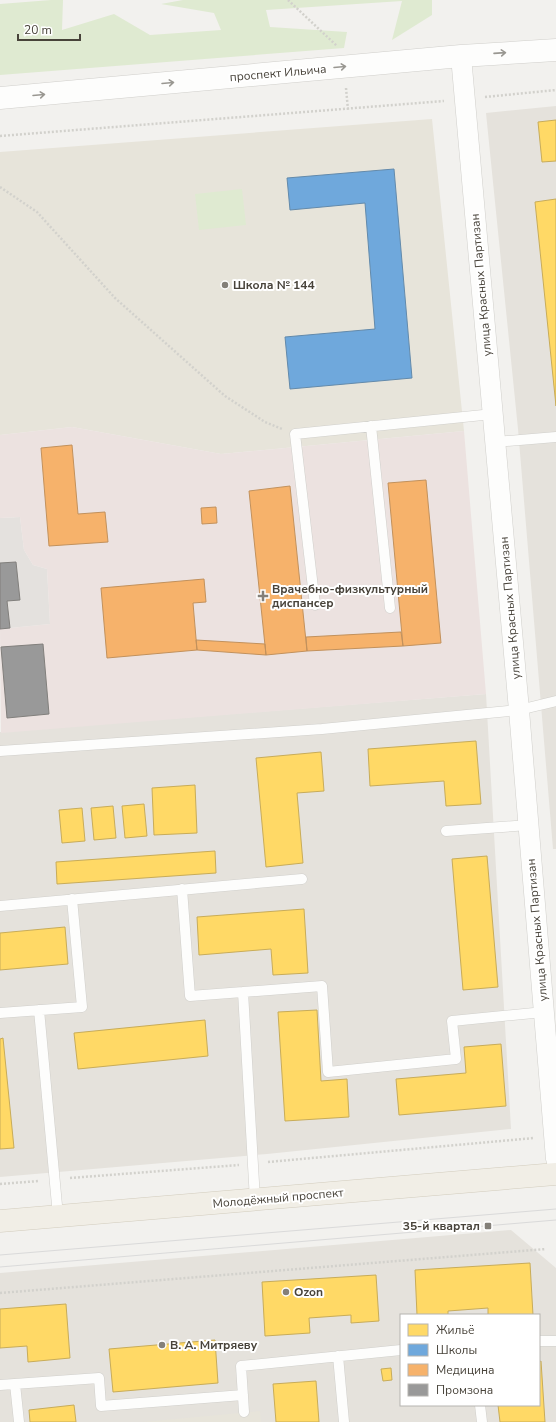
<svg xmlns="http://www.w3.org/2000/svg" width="556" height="1422" viewBox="0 0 556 1422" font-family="'Nunito Sans',sans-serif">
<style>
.residential{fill:#e5e2dc;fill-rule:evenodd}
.industrial{fill:#e4e1de}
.education{fill:#e7e4da}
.medical{fill:#ece2e0}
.green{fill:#dfead1}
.homes{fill:#ffd966;stroke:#c8ac59}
.schools{fill:#6fa8dc;stroke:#638aab}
.health{fill:#f6b26b;stroke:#c2915c}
.industry{fill:#999;stroke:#817f7c}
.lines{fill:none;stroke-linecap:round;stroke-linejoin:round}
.service-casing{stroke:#d0cfcb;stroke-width:11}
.minor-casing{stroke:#d0cfcb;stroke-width:21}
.tertiary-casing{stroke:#d0cfcb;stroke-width:23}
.primary-casing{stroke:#d2ccbd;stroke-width:23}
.path{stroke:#d2d1cc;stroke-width:2.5;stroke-dasharray:2 2;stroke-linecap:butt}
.service{stroke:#fdfdfc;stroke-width:10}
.minor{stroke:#fdfdfc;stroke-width:20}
.tertiary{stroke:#fdfdfc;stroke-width:22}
.primary{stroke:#f1eee6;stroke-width:22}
.tram{stroke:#dadada;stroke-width:1}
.oneway{stroke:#999791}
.poi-dot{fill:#848079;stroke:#fff;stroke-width:1.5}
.labels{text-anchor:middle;stroke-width:4;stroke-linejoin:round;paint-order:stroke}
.street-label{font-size:12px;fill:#48433a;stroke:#fff}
.poi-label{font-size:12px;font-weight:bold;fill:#48433a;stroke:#fff;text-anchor:start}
</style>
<rect width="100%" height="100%" fill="#f2f1ee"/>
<path class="residential" d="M556,106V849H553L518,429L486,113Z
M486,694L511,1129L267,1154L0,1177V732Z
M511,1230L556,1268V1422H0V1273ZM401,1315H539V1405H401Z"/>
<path class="industrial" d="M20,517L24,550L33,565L47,569L50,624L0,629V518Z"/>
<path class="education" d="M432,119L464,431L221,454L72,427L0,435V152Z
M260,1411L261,1422H143Z"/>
<path class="medical" d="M72,427L221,454L464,431L486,694L1,733L0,629L50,624L47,569L33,565L24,550L20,517L0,518V435Z"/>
<path class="green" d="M51,0H63L62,30L114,14L150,35L221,30L214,13L161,4L183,0H432V15L392,40L402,1L266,10L270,27L347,32L344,48L0,75V4Z
M242,189L246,225L199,230L195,194Z"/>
<path class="homes" d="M556,120V161L542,162L538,122Z
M556,199V406L535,202Z
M476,741L481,804L446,806L444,781L370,786L368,749Z
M321,752L324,791L297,793L303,863L266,867L256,758Z
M195,785L197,833L154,835L152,788Z
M144,804L147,836L125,838L122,806Z
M113,806L116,838L94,840L91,808Z
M82,808L85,841L62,843L59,810Z
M215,851L216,873L57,884L56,862Z
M487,856L498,987L463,990L452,859Z
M304,909L308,973L273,975L271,949L199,955L197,917Z
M65,927L68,964L0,970V933Z
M317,1010L321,1081L347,1079L349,1117L285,1121L278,1012Z
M205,1020L208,1056L78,1069L74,1033Z
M3,1038L14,1148L0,1149V1039Z
M501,1044L506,1106L399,1115L396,1079L466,1073L464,1047Z
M530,1263L533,1315H488V1308L448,1311V1315H417L415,1270Z
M376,1275L379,1321L351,1323V1315L309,1318L310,1333L265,1336L262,1282Z
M66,1304L70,1358L28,1362L27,1346L0,1348V1309Z
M215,1340L218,1383L113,1392L109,1349Z
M541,1361L545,1422H500L498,1405H539V1362Z
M391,1368L392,1380L383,1381L381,1369Z
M316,1381L319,1422H276L273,1384Z
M74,1405L76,1422H30L29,1410Z"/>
<path class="schools" d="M394,169L412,378L290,389L285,337L375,329L365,203L290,210L287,178Z"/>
<path class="health" d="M72,445L78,514L105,512L108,542L49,546L41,448Z
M426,480L441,643L403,646L388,483Z
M290,486L307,651L266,655L249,491Z
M216,507L217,523L202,524L201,508Z
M204,579L206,602L193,603L197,650L107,658L101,588Z
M401,632L403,646L307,651L306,637Z
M196,640L265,644L266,655L197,650Z"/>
<path class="industry" d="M16,562L20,600L7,601L10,628L0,629V563Z
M43,644L49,714L7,718L1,647Z"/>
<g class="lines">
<g class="service-casing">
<path id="service" d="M371,426L390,608
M495,442L556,437
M315,605L295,434L493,414
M0,751L322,729L519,710L556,701
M446,831L529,825
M182,889L190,996L322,986L328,1072L456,1059L452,1021L544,1012
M0,906L302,879
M243,992L255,1200
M39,1010L58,1216
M0,1013L82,1007L72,899
M539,1341H556
M338,1356L344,1422
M15,1384L19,1422
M0,1385L99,1378L101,1406L243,1395
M480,1405L482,1422
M244,1412L241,1366L401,1350"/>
</g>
<g class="minor-casing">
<path id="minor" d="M461,56L519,710L556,1159"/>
</g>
<g class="tertiary-casing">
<path id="tertiary" d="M0,98L461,56L556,50"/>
</g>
<g class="primary-casing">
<path id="primary" d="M0,1221L556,1174"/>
</g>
<path class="path" d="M288,0L337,46
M346,88L348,110
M485,97L556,90
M0,136L444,101
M0,187L37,212L115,298L225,396L265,422L282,429
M268,1162L534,1138
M70,1178L239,1165
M0,1184L39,1181
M0,1293L546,1249"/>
<use href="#service" class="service"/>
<use href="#minor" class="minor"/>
<use href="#tertiary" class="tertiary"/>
<use href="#primary" class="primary"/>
<path class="tram" d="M0,1255L556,1209
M0,1267L556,1220"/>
</g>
<defs><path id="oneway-shaft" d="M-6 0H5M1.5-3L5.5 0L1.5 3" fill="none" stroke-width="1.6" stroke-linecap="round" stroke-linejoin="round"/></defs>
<g class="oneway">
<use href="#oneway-shaft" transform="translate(500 53) rotate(-4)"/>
<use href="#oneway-shaft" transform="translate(340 67) rotate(-5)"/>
<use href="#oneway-shaft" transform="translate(168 83) rotate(-5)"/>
<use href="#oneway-shaft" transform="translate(39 95) rotate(-5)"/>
</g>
<g class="poi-dot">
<circle cx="225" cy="285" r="4"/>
<path d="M261 590h4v4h4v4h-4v4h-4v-4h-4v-4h4z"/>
<rect x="484" y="1222" width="8" height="8" rx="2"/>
<circle cx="286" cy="1292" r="4"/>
<circle cx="162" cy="1345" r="4"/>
</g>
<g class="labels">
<g class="street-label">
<text transform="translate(278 73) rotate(-5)" y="4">проспект Ильича</text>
<text transform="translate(481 285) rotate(-95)" y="4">улица Красных Партизан</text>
<text transform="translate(510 608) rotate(-95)" y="4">улица Красных Партизан</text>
<text transform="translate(537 930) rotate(-95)" y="4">улица Красных Партизан</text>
<text transform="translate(278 1198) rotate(-5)" y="4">Молодёжный проспект</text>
</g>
<g class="poi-label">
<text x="233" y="289">Школа № 144</text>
<text x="272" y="593">Врачебно-физкультурный<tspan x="272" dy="14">диспансер</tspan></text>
<text x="480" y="1230" text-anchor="end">35-й квартал</text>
<text x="294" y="1296">Ozon</text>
<text x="170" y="1349">В. А. Митряеву</text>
</g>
</g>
<rect x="400" y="1314" width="140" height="92" fill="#ffffff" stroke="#b6b4b0"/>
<rect x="408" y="1324" width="20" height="12" fill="#ffd966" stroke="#b6b4b0"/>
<text x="436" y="1334" font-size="12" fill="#48433a">Жильё</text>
<rect x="408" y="1344" width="20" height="12" fill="#6fa8dc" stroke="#b6b4b0"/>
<text x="436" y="1354" font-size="12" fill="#48433a">Школы</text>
<rect x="408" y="1364" width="20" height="12" fill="#f6b26b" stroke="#b6b4b0"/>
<text x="436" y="1374" font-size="12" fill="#48433a">Медицина</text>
<rect x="408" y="1384" width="20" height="12" fill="#999999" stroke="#b6b4b0"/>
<text x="436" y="1394" font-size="12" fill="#48433a">Промзона</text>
<path d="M18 34v6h62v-6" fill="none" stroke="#48433a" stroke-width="2"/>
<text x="24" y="34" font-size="12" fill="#48433a" stroke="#ffffff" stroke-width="3" paint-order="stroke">20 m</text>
</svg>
